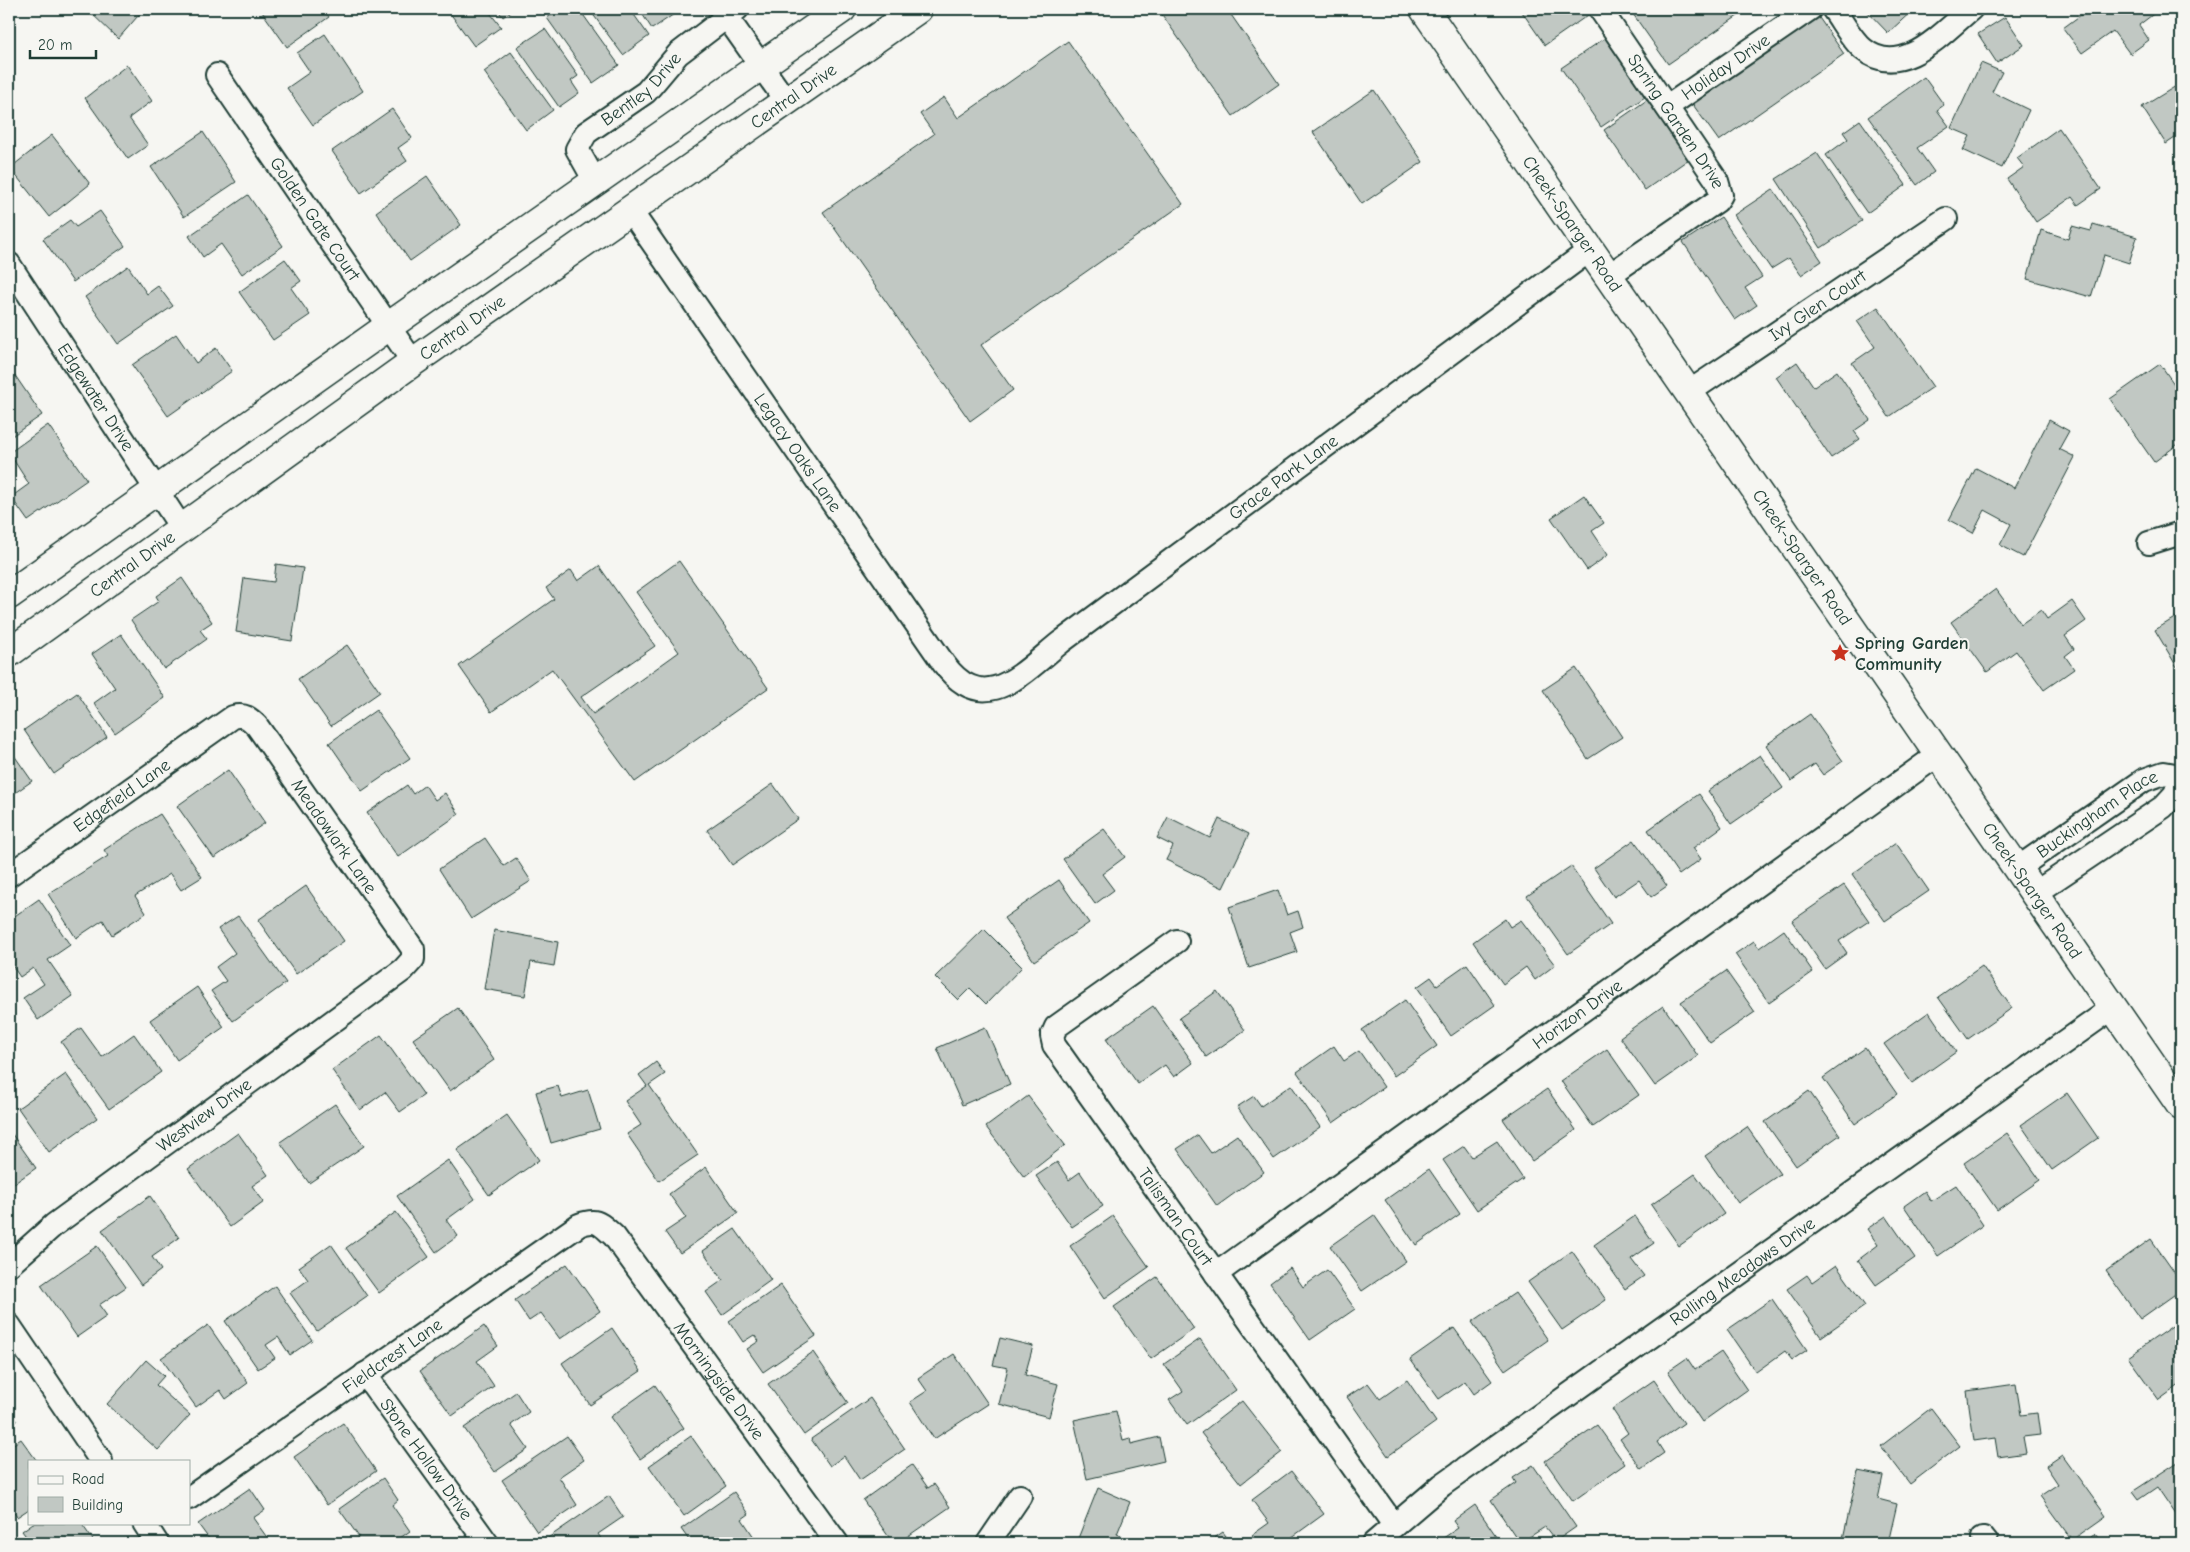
<svg xmlns="http://www.w3.org/2000/svg" width="2190" height="1552" viewBox="0 0 2190 1552" font-family="'Comic Neue',sans-serif">
<style>
.building{fill:#c1c8c3;stroke:#1f3d34}
.lines{fill:none;stroke-linecap:round;stroke-linejoin:round}
.minor-casing{stroke:#1f3d34;stroke-width:26}
.major-casing{stroke:#1f3d34;stroke-width:31}
.minor{stroke:#f6f6f2;stroke-width:22}
.major{stroke:#f6f6f2;stroke-width:28}
.labels{text-anchor:middle;stroke-width:4;stroke-linejoin:round;paint-order:stroke}
.street-label{font-size:18px;fill:#1f3d34;stroke:#f6f6f2}
.poi-label{font-size:18px;font-weight:bold;fill:#1f3d34;stroke:#f6f6f2;text-anchor:start}
</style>
<rect width="100%" height="100%" fill="#f6f6f2"/>
<filter id="ink" filterUnits="userSpaceOnUse"><feTurbulence type="fractalNoise" baseFrequency=".02" numOctaves="2"/><feDisplacementMap in="SourceGraphic" scale="10" xChannelSelector="R" yChannelSelector="G"/><feConvolveMatrix kernelMatrix="1 2 1 2 8 2 1 2 1" color-interpolation-filters="sRGB"/></filter>
<g filter="url(#ink)">
<path class="building" d="M87,9H144L118,39Z
M260,9H324L329,17L287,47Z
M447,9H487L501,27L474,46Z
M497,9H514L503,17Z
M560,9H579L619,65L593,83L547,18Z
M589,9H630L649,36L623,55Z
M639,9H679L680,10L652,29Z
M1158,9H1227L1279,84L1233,116Z
M1520,9H1588L1591,13L1545,45Z
M1641,9H1748L1668,64L1633,14Z
M1813,9L1844,54L1719,141L1686,95Z
M1865,9H1914L1888,33Z
M2089,9H2160L2139,25L2149,40L2130,54L2113,31L2082,53L2063,28Z
M2005,17L2024,45L1997,63L1978,34Z
M545,29L578,76L571,81L579,93L559,107L517,47Z
M325,34L363,91L313,125L287,88L310,72L297,53Z
M1605,38L1645,97L1601,127L1561,68Z
M1068,41L1183,204L981,345L1013,390L970,421L823,212L934,134L920,114L944,97L958,118Z
M511,52L553,110L526,130L484,72Z
M1981,63L2002,72L1992,92L2029,110L2002,168L1963,150L1970,136L1951,128Z
M127,65L152,101L129,118L148,145L128,159L85,98Z
M1924,77L1944,105L1937,110L1949,126L1917,148L1934,172L1917,185L1868,117Z
M2181,83V134L2166,144L2142,107Z
M1374,90L1423,162L1362,204L1313,132Z
M1647,100L1689,159L1645,190L1604,130Z
M392,109L412,138L398,148L407,161L361,193L332,151Z
M1860,120L1906,185L1867,213L1826,155L1848,139L1843,132Z
M2059,128L2101,189L2078,205L2072,197L2036,222L2007,179L2024,167L2017,158Z
M203,132L236,182L184,217L151,167Z
M52,135L90,184L49,217L10,168Z
M1817,153L1862,221L1821,248L1776,179Z
M427,176L461,225L410,261L376,212Z
M1773,189L1822,261L1801,275L1789,258L1771,269L1734,215Z
M248,195L283,246L242,274L221,244L203,257L189,236Z
M100,211L125,246L73,282L43,239L70,220L76,227Z
M1721,217L1762,277L1745,288L1757,305L1735,320L1683,242Z
M2093,224L2137,237L2129,263L2104,255L2091,297L2027,279L2041,230L2068,239L2072,226L2091,231Z
M285,259L301,281L291,288L310,315L273,340L239,292Z
M128,266L147,294L158,286L173,306L118,344L85,297Z
M1878,307L1933,387L1889,417L1852,363L1875,347L1857,321Z
M176,334L196,363L216,348L232,371L168,416L132,365Z
M1797,362L1814,387L1837,371L1870,420L1854,431L1860,439L1831,458L1776,377Z
M2160,364L2179,391L2181,389V442L2154,462L2110,399Z
M12,371L42,415L9,438V373Z
M2049,420L2069,431L2059,449L2075,457L2023,557L2000,545L2011,524L1985,510L1973,533L1949,520L1976,468L2014,488Z
M48,425L87,480L28,521L11,497L29,484L9,453Z
M1584,495L1604,523L1592,531L1608,555L1587,570L1551,518Z
M679,561L768,688L635,782L552,669L491,712L459,666L554,599L546,588L571,570L578,581L599,566L655,646L581,697L593,714L679,652L636,592Z
M276,564L303,568L292,641L236,632L244,578L274,582Z
M182,578L212,622L200,630L207,639L164,669L131,620L159,601L156,596Z
M1996,589L2021,624L2041,610L2047,619L2072,601L2086,621L2065,636L2074,649L2065,656L2074,669L2044,690L2016,651L1987,672L1951,622Z
M2181,614V664L2177,667L2155,630Z
M121,634L165,698L115,733L94,703L115,688L92,654Z
M347,645L380,692L331,726L298,679Z
M1576,668L1622,737L1588,759L1543,690Z
M77,693L107,737L54,774L24,730Z
M376,710L410,758L362,791L329,743Z
M1810,714L1843,761L1823,775L1815,764L1791,781L1766,745Z
M9,748L32,781L9,797Z
M1760,755L1783,788L1731,824L1708,791Z
M228,770L265,823L214,858L177,806Z
M773,784L798,819L732,865L707,830Z
M407,785L413,794L425,785L435,800L445,793L459,814L398,857L367,813Z
M1699,794L1722,827L1693,848L1701,859L1679,875L1648,830Z
M160,814L202,877L181,890L170,874L135,896L146,913L112,935L103,920L76,938L48,894L108,856L104,850Z
M1168,817L1210,838L1219,819L1249,834L1223,888L1166,860L1173,846L1157,838Z
M1104,829L1125,857L1102,874L1114,890L1095,904L1063,859Z
M485,838L504,866L516,858L531,881L471,919L439,869Z
M1634,840L1667,886L1651,897L1639,880L1614,897L1594,868Z
M1896,843L1929,891L1885,921L1852,874Z
M1571,866L1611,924L1568,954L1527,896Z
M1059,880L1089,923L1034,961L1004,918Z
M1844,885L1869,921L1839,941L1847,953L1825,969L1792,921Z
M306,886L344,941L296,974L258,920Z
M1278,890L1287,915L1298,911L1303,927L1290,932L1297,952L1249,968L1229,907Z
M39,899L70,945L48,960L73,996L38,1020L23,998L44,984L33,968L20,977L9,961V920Z
M238,916L286,983L233,1021L211,991L226,981L216,967L235,953L218,929Z
M1505,919L1510,927L1521,920L1555,965L1535,980L1526,967L1503,984L1473,942Z
M984,929L1022,967L986,1004L970,988L958,1000L935,977Z
M494,930L558,942L554,966L531,962L525,996L484,989Z
M1784,930L1813,972L1769,1003L1735,954L1754,941L1759,948Z
M1467,964L1495,1005L1451,1036L1417,987L1431,977L1437,985Z
M1982,966L2012,1008L1968,1039L1938,997Z
M1726,971L1755,1012L1710,1043L1681,1002Z
M197,987L224,1027L177,1060L150,1020Z
M1217,991L1245,1030L1206,1057L1179,1018Z
M1405,1000L1437,1046L1394,1076L1362,1030Z
M1153,1006L1193,1063L1174,1077L1165,1065L1138,1084L1106,1039Z
M1663,1006L1698,1056L1655,1086L1620,1037Z
M458,1008L494,1060L450,1091L413,1039Z
M1929,1012L1956,1052L1912,1083L1884,1044Z
M985,1027L1010,1084L962,1105L937,1048Z
M81,1028L102,1057L134,1034L161,1072L109,1109L61,1042Z
M381,1035L424,1095L400,1112L385,1092L360,1110L332,1070Z
M1334,1046L1344,1061L1359,1051L1384,1087L1333,1123L1297,1072Z
M1865,1048L1897,1094L1855,1124L1823,1078Z
M1607,1049L1639,1095L1593,1127L1561,1081Z
M656,1062L665,1074L649,1085L698,1155L659,1181L627,1134L641,1125L625,1101L647,1086L639,1075Z
M66,1074L97,1118L49,1152L18,1108Z
M1291,1085L1320,1127L1274,1159L1237,1107L1254,1096L1261,1106Z
M558,1086L562,1098L588,1090L600,1129L551,1143L536,1092Z
M1547,1089L1576,1130L1532,1161L1503,1119Z
M1809,1091L1840,1135L1796,1166L1765,1122Z
M2067,1093L2098,1138L2052,1170L2021,1125Z
M1028,1096L1065,1145L1024,1177L986,1127Z
M335,1104L364,1146L309,1183L280,1142Z
M507,1115L539,1160L489,1195L457,1150Z
M1747,1127L1780,1174L1738,1203L1705,1156Z
M9,1130L36,1168L9,1187Z
M238,1133L268,1175L252,1186L264,1202L230,1227L188,1169Z
M2007,1133L2040,1180L1997,1210L1964,1163Z
M1198,1135L1211,1153L1237,1135L1264,1172L1217,1206L1177,1149Z
M1497,1141L1523,1179L1477,1210L1443,1160L1464,1146L1472,1157Z
M448,1160L475,1199L446,1220L458,1236L436,1252L397,1196Z
M1057,1162L1069,1180L1080,1172L1103,1206L1072,1227L1036,1176Z
M706,1167L738,1213L680,1253L665,1232L686,1218L669,1194Z
M1429,1169L1460,1214L1416,1245L1385,1200Z
M1695,1174L1724,1214L1679,1246L1651,1205Z
M1956,1185L1983,1225L1938,1256L1904,1206L1925,1191L1931,1201Z
M150,1196L179,1238L152,1257L161,1270L141,1285L102,1230Z
M396,1212L429,1257L379,1293L346,1248Z
M1374,1215L1406,1261L1362,1291L1330,1246Z
M1113,1216L1149,1267L1105,1298L1070,1246Z
M1635,1216L1654,1243L1631,1259L1644,1276L1625,1289L1594,1245Z
M1886,1216L1915,1258L1876,1285L1858,1260L1878,1245L1867,1229Z
M735,1229L771,1280L722,1315L706,1292L723,1280L703,1251Z
M2151,1239L2181,1282V1290L2140,1319L2106,1271Z
M331,1244L367,1296L317,1331L290,1293L308,1280L299,1267Z
M97,1246L126,1287L99,1305L107,1316L77,1337L41,1285Z
M1572,1251L1606,1300L1562,1330L1528,1282Z
M567,1264L600,1311L560,1339L541,1313L529,1321L515,1300Z
M1836,1265L1865,1306L1821,1337L1787,1289L1807,1275L1812,1282Z
M1290,1268L1303,1287L1327,1270L1355,1309L1310,1340L1270,1283Z
M1157,1277L1194,1329L1151,1359L1114,1307Z
M781,1285L816,1336L763,1372L747,1349L759,1341L754,1335L743,1342L729,1321Z
M275,1286L312,1340L290,1355L278,1337L266,1345L275,1358L258,1369L225,1321Z
M1515,1293L1548,1340L1505,1370L1472,1322Z
M1772,1299L1807,1350L1792,1360L1785,1351L1756,1372L1727,1330Z
M2178,1322L2181,1327V1384L2159,1400L2128,1357Z
M208,1325L248,1383L226,1399L220,1390L196,1407L161,1358Z
M484,1326L498,1346L477,1361L494,1386L452,1416L420,1371Z
M612,1328L641,1371L590,1405L562,1363Z
M1454,1328L1492,1381L1474,1394L1465,1381L1439,1399L1410,1359Z
M1000,1338L1033,1346L1025,1375L1058,1384L1049,1417L999,1404L1008,1368L993,1365Z
M1200,1339L1236,1390L1187,1425L1169,1400L1183,1391L1164,1364Z
M813,1352L848,1403L804,1435L768,1384Z
M1721,1352L1747,1390L1702,1422L1668,1371L1687,1358L1695,1370Z
M954,1354L988,1404L934,1439L910,1402L927,1391L918,1378Z
M146,1360L164,1376L156,1385L190,1415L158,1450L107,1404Z
M1407,1380L1436,1422L1388,1456L1347,1397L1368,1383L1380,1399Z
M1654,1380L1684,1423L1657,1442L1664,1453L1641,1469L1620,1439L1628,1433L1612,1409Z
M2016,1384L2021,1415L2037,1413L2040,1435L2023,1437L2026,1453L1998,1457L1995,1438L1974,1441L1967,1391Z
M655,1385L684,1428L640,1459L610,1417Z
M516,1392L529,1412L511,1425L528,1449L495,1472L464,1428Z
M870,1398L905,1449L860,1480L844,1456L830,1466L811,1439Z
M1242,1401L1282,1452L1241,1484L1201,1433Z
M1931,1408L1960,1446L1910,1484L1881,1446Z
M9,1410L17,1421L9,1427Z
M1116,1411L1123,1440L1130,1438L1131,1444L1159,1437L1164,1461L1087,1479L1074,1420Z
M343,1423L376,1471L327,1505L294,1457Z
M1597,1425L1625,1464L1573,1501L1545,1461Z
M567,1436L584,1460L559,1477L577,1505L537,1532L502,1480Z
M691,1436L726,1486L684,1516L649,1466Z
M21,1439L37,1461H29V1509L17,1517L9,1506V1447Z
M2062,1455L2106,1516L2072,1540L2040,1496L2058,1484L2046,1466Z
M2181,1460V1522L2157,1487L2138,1500L2132,1492Z
M912,1465L928,1488L934,1484L950,1507L898,1543H893L863,1500Z
M1533,1465L1576,1527L1556,1541L1545,1527L1520,1543L1491,1500L1516,1483L1513,1478Z
M1291,1471L1324,1514L1284,1543H1259L1252,1535L1269,1523L1252,1500Z
M1858,1471L1883,1476L1878,1499L1897,1504L1888,1543H1842Z
M383,1478L398,1500L392,1505L410,1531L393,1543H350L359,1537L339,1509Z
M250,1488L265,1510L253,1518L271,1543H212L198,1524Z
M1098,1488L1130,1502L1117,1534L1129,1539L1127,1543H1083L1077,1541Z
M734,1492L749,1514L742,1519L758,1543H691L681,1529Z
M609,1496L623,1517L598,1534L604,1543H543L542,1542Z
M1475,1505L1501,1543H1436L1458,1528L1453,1521Z
M33,1523H81L95,1543H31L22,1531Z
M1223,1532L1231,1543H1207Z
M2095,1534L2102,1543H2083Z
M423,1538L427,1543H416Z"/>
<g class="lines">
<g class="minor-casing">
<g id="minor">
<path d="M721,9L786,101"/>
<path id="s1" d="M1600,9L1717,181L1721,195L1717,201L1608,276"/>
<path d="M1833,9C1842,21 1851,39 1863,49C1901,81 1943,32 1971,9"/>
<path id="s2" d="M217,75L413,362"/>
<path id="s3" d="M1667,107L1810,9"/>
<path id="s4" d="M595,181L577,149L586,133L646,92L678,54L737,9"/>
<path id="s5" d="M630,210L944,664C985,719 1023,672 1061,642L1590,250"/>
<path id="s6" d="M9,264L182,529"/>
<path id="s7" d="M1689,392L1946,219"/>
<path d="M2149,543L2181,533"/>
<path id="s8" d="M2018,868L2144,780L2164,773L2181,776"/>
<path id="s9" d="M9,875L233,717C245,714 249,718 257,726L413,949V959L403,970L54,1225L9,1265"/>
<path d="M2035,893L2163,807L2175,794L2181,777"/>
<path id="s10" d="M1177,941L1056,1027L1052,1036L1054,1045L1394,1525"/>
<path id="s11" d="M1216,1274L1939,754"/>
<path d="M9,1325L101,1461"/>
<path id="s12" d="M365,1374L487,1543"/>
<path id="s13" d="M189,1498L579,1225C598,1218 600,1224 614,1236L837,1543"/>
<path d="M144,1523L157,1543"/>
<path d="M1983,1538L1987,1543"/>
<path d="M988,1543L1020,1496"/>
<path id="s14" d="M1374,1543L1442,1485L2114,1007"/>
</g>
</g>
<g class="major-casing">
<g id="major">
<path id="s15" d="M1424,9L2181,1106"/>
<path d="M9,595L389,326L842,9"/>
<path id="s16" d="M9,653L413,362L918,9"/>
</g>
</g>
<use href="#minor" class="minor"/>
<use href="#major" class="major"/>
</g>
</g>
<defs>
<g id="sight-bare" transform="scale(1.5)"><path d="M0-6L1.8-2.2L6-1.7L2.9 1.2L3.7 5.4L0 3.3L-3.7 5.4L-2.9 1.2L-6-1.7L-1.8-2.2Z" fill="#c8321e" stroke="#f6f6f2" stroke-width="2.5" paint-order="stroke"/></g>
</defs>
<g fill-rule="evenodd">
<use href="#sight-bare" x="1840" y="653"/>
</g>
<g class="labels">
<g class="street-label">
<text dy="6" stroke="none"><textPath href="#s3" startOffset="71">Holiday Drive</textPath></text>
<text dy="6" stroke="none"><textPath href="#s4" startOffset="126">Bentley Drive</textPath></text>
<text dy="6" stroke="none"><textPath href="#s16" startOffset="962">Central Drive</textPath></text>
<text dy="6" stroke="none"><textPath href="#s1" startOffset="136">Spring Garden Drive</textPath></text>
<text dy="6" stroke="none"><textPath href="#s2" startOffset="174">Golden Gate Court</textPath></text>
<text dy="6" stroke="none"><textPath href="#s15" startOffset="261">Cheek-Sparger Road</textPath></text>
<text dy="6" stroke="none"><textPath href="#s7" startOffset="155">Ivy Glen Court</textPath></text>
<text dy="6" stroke="none"><textPath href="#s16" startOffset="558">Central Drive</textPath></text>
<text dy="6" stroke="none"><textPath href="#s6" startOffset="159">Edgewater Drive</textPath></text>
<text dy="6" stroke="none"><textPath href="#s5" startOffset="295">Legacy Oaks Lane</textPath></text>
<text dy="6" stroke="none"><textPath href="#s5" startOffset="970">Grace Park Lane</textPath></text>
<text dy="6" stroke="none"><textPath href="#s15" startOffset="666">Cheek-Sparger Road</textPath></text>
<text dy="6" stroke="none"><textPath href="#s16" startOffset="152">Central Drive</textPath></text>
<text dy="6" stroke="none"><textPath href="#s9" startOffset="138">Edgefield Lane</textPath></text>
<text dy="6" stroke="none"><textPath href="#s8" startOffset="96">Buckingham Place</textPath></text>
<text dy="6" stroke="none"><textPath href="#s9" startOffset="436">Meadowlark Lane</textPath></text>
<text dy="6" stroke="none"><textPath href="#s15" startOffset="1071">Cheek-Sparger Road</textPath></text>
<text dy="6" stroke="none"><textPath href="#s11" startOffset="445">Horizon Drive</textPath></text>
<text transform="translate(204 1115) rotate(-36)" y="6">Westview Drive</text>
<text dy="6" stroke="none"><textPath href="#s10" startOffset="378">Talisman Court</textPath></text>
<text dy="6" stroke="none"><textPath href="#s14" startOffset="458">Rolling Meadows Drive</textPath></text>
<text dy="6" stroke="none"><textPath href="#s13" startOffset="248">Fieldcrest Lane</textPath></text>
<text dy="6" stroke="none"><textPath href="#s13" startOffset="695">Morningside Drive</textPath></text>
<text dy="6" stroke="none"><textPath href="#s12" startOffset="105">Stone Hollow Drive</textPath></text>
</g>
<g class="poi-label">
<text x="1855" y="649">Spring Garden<tspan x="1855" dy="21">Community</tspan></text>
</g>
</g>
<rect width="2190" height="1552" fill="none" stroke="#f6f6f2" stroke-width="30"/>
<rect x="15" y="15" width="2160" height="1522" fill="none" stroke="#1f3d34" stroke-width="2" filter="url(#ink)"/>
<rect x="28" y="1460" width="162" height="65" fill="#f6f6f2" stroke="#a0aca6"/>
<rect x="38" y="1476" width="25" height="8" fill="#f6f6f2" stroke="#a0aca6"/>
<text x="72" y="1484" font-size="15" fill="#1f3d34">Road</text>
<rect x="38" y="1497" width="25" height="15" fill="#c1c8c3" stroke="#a0aca6"/>
<text x="72" y="1510" font-size="15" fill="#1f3d34">Building</text>
<path d="M30 50v8h66v-8" fill="none" stroke="#1f3d34" stroke-width="2.5"/>
<text x="38" y="50" font-size="15" fill="#1f3d34" stroke="#f6f6f2" stroke-width="4" paint-order="stroke">20 m</text>
</svg>
